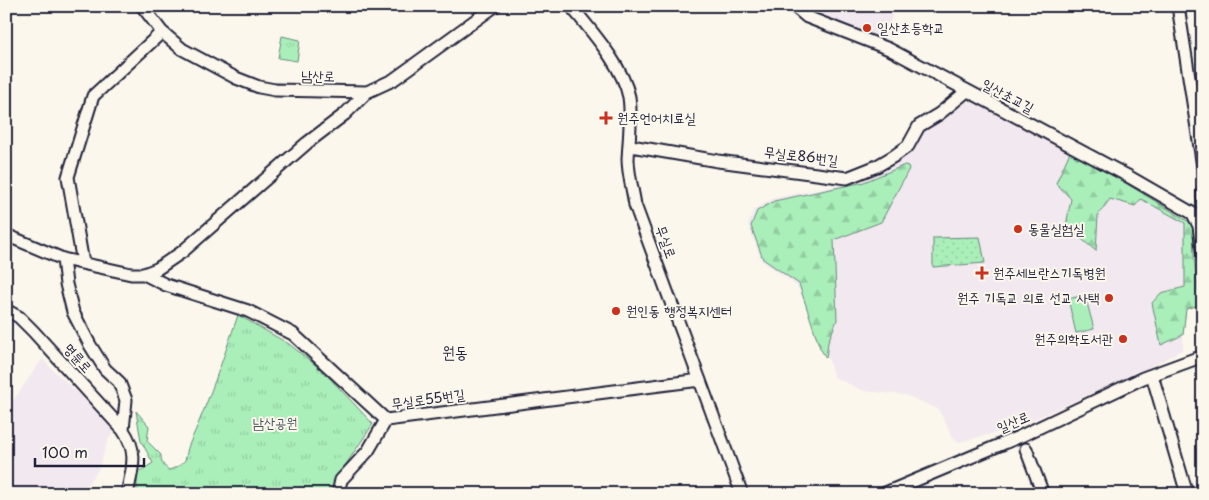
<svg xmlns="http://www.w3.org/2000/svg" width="1209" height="500" viewBox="0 0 1209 500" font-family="'Playpen Sans','Poor Story',sans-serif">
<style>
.built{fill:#f2e8ef}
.grass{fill:url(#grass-dots);stroke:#66887a}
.forest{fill:url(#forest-firs);stroke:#66887a}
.park{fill:url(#park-tufts);stroke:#66887a}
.garden{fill:#aaefba;stroke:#66887a}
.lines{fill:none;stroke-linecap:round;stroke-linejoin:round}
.minor-casing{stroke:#22223b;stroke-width:15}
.minor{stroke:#fbf7ec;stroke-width:11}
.poi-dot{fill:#c8321e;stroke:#fbf7ec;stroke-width:2}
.labels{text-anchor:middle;stroke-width:4;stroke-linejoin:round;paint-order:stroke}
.poi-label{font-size:14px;fill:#22223b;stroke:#fbf7ec;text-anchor:start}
.street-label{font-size:14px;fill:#22223b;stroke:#fbf7ec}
.park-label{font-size:14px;fill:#44555b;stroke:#fbf7ec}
.quarter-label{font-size:16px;fill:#22223b;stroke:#fbf7ec}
</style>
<defs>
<pattern id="grass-dots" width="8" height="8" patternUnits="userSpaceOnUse" patternTransform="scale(1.25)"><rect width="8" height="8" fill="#aaefba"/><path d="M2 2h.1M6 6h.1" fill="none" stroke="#92cda1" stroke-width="1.8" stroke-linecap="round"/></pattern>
<pattern id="forest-firs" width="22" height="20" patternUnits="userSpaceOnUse" patternTransform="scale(1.25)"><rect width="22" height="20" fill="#aaefba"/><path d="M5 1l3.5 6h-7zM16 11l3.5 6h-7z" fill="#92cda1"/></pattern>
<pattern id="park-tufts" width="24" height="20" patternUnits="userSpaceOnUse" patternTransform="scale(1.25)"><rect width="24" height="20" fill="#aaefba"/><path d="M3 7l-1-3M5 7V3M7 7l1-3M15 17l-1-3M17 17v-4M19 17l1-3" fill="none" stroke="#92cda1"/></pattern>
</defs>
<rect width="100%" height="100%" fill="#fbf7ec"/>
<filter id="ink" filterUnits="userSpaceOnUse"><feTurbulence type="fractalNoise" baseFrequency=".02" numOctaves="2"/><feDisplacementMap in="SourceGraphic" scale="10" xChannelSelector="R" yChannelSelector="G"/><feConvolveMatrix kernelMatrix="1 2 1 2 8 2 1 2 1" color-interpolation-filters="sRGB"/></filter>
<g filter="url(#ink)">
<path class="built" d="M800,6H895L884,41L808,15Z
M966,101L983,106L1070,152L1119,179L1188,221L1193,227L1194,258L1200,305L1186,309L1183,335V349L1158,363L1028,422L1007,430L959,442L953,437L938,409L905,395L864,391L834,377L825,348L797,286L762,261L748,225L754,210L774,198L862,181L902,159L924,125Z
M42,359L115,430L108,440L98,470L80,494H6V411Z"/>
<path class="grass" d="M980,237L985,263L933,267V238Z"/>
<path class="forest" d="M1070,152L1119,179L1191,223L1193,227L1194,258L1200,305L1186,309L1183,335L1161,345L1152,303L1161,293L1185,287V223L1141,199L1135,206L1110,199L1098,215L1096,251L1066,226L1071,199L1056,183Z
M905,165L908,166L909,169L881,222L834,240L837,320L828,342L826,358L820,348L799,284L763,259L751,226L757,211L774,201L864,182Z"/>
<path class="park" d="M282,36L300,40L297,61L278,58Z
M238,315L289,344L323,371L373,424L334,482L332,494H137V473L153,463L141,441L136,411L149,426L147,441L161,455C161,462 163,466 169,470C175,468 182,465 185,460C187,455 187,449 189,445C208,403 223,359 238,315Z"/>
<path class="garden" d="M1085,295L1094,329L1076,333L1068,299Z"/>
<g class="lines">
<g class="minor-casing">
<path id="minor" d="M142,6L162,32L182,49L236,78L259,87L275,90L367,92L393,80L495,6
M571,6C591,31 623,66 629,97C632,118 629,139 628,159C628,174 633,191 635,205L742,494
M794,6L807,17L889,49L1126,175L1192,213L1203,222
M1178,6L1203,167
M631,146L718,161L847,178L877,166L894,156L908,146L919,126L939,114L967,91
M1203,191V198
M1194,216L1199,226L1203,256
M6,235L63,259L131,274H144L157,269L182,252L307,143L345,114L367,92
M63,259L66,284L73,312L90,345L105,369L119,382L126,400L123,430
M83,263L68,177L93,96L162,32
M144,274L166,285L248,311L293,334L386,420
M6,310L19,317L33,331L123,430C139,453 132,469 127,494
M1152,375L1187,494
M386,420L700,380
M1026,449L1043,494
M338,494L341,480L368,451L386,420
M883,494L1021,436L1143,378L1203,356"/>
</g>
<use href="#minor" class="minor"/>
</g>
</g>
<g class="poi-dot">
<circle cx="867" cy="28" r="5"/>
<path d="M603.5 110.5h5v5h5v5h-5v5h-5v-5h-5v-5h5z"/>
<circle cx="1018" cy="229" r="5"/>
<path d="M979.5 265.5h5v5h5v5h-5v5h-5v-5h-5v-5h5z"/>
<circle cx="1109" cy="298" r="5"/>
<circle cx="616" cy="311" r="5"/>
<circle cx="1123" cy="339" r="5"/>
</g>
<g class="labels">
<g class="poi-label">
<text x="877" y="33">일산초등학교</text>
<text x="617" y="123">원주언어치료실</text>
<text x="1028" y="234">동물실험실</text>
<text x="993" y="278">원주세브란스기독병원</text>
<text x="1099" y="303" text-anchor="end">원주 기독교 의료 선교 사택</text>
<text x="626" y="316">원인동 행정복지센터</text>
<text x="1113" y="344" text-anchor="end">원주의학도서관</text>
</g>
<g class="street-label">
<text transform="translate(318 76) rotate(1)" y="5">남산로</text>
<text transform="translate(1008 96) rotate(28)" y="5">일산초교길</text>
<text transform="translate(801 156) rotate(7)" y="5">무실로86번길</text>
<text transform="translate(666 242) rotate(70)" y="5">무실로</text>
<text transform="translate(78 358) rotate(48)" y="5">명륜로</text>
<text transform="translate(428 399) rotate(-8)" y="5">무실로55번길</text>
<text transform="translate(1013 422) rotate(-23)" y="5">일산로</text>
</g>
<g class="park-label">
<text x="275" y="428">남산공원</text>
</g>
<g class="quarter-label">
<text x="455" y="358">원동</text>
</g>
</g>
<rect width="1209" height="500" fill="none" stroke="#fbf7ec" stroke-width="25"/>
<rect x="12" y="12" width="1184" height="475" fill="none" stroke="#22223b" stroke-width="2" filter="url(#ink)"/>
<path d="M35 458v8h109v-8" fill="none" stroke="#22223b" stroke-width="2.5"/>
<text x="42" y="458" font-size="15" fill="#22223b" stroke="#fbf7ec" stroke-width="4" paint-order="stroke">100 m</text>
</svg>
